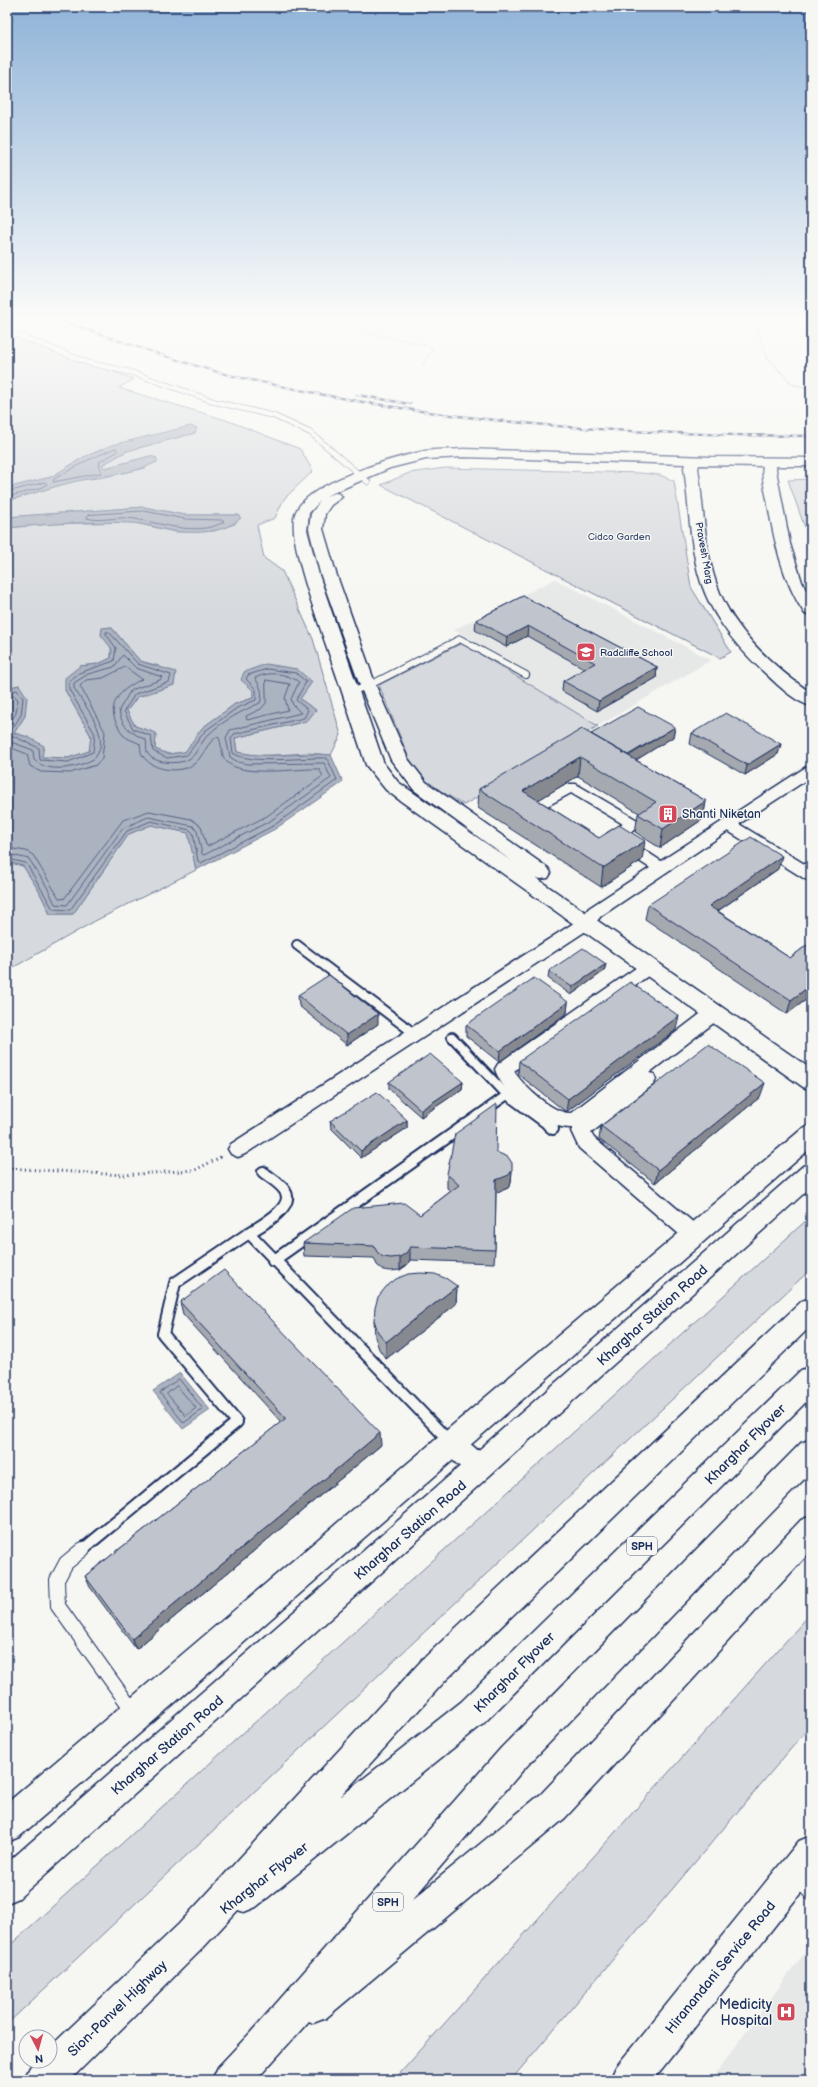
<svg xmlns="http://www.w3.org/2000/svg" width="818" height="2087" viewBox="0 0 818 2087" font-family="'Balsamiq Sans',sans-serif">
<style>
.built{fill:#e6e7e7}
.green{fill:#d6d9dd;stroke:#78849e}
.water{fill:#abb2c0;stroke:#717e99}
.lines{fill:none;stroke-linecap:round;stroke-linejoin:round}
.shore{stroke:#556385;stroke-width:1}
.service-far4-casing{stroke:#1b2f5e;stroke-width:6}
.service-far3-casing{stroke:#1b2f5e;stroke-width:8}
.service-far2-casing{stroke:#1b2f5e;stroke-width:12}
.service-far1-casing{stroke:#1b2f5e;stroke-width:14}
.service-casing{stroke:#1b2f5e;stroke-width:16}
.minor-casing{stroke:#1b2f5e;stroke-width:3}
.tertiary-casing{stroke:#1b2f5e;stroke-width:3}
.motorway-casing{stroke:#1b2f5e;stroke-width:3}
.path-far1{stroke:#1b2f5e;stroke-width:1.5;stroke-dasharray:0.5 1.5;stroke-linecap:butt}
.path{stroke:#1b2f5e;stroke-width:3;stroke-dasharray:1 3.5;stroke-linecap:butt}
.service-far4{stroke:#f6f6f2;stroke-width:5}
.service-far3{stroke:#f6f6f2;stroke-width:6}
.service-far2{stroke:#f6f6f2;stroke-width:8}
.service-far1{stroke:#f6f6f2;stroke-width:10}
.service{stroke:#f6f6f2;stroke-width:14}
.minor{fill:#f6f6f2;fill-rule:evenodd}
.tertiary{fill:#f6f6f2;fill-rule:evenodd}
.motorway{fill:#f6f6f2;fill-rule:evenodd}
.rail-casing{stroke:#1b2f5e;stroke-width:2.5}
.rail{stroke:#f6f6f2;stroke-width:1.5;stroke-dasharray:5;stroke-linecap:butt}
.wall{fill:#a5a9b0;stroke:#1b2f5e}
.shaded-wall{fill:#868990;stroke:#1b2f5e}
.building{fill:#c0c4cd;stroke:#1b2f5e}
.labels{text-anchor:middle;stroke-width:3;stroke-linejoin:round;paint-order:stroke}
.far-park-label{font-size:10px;fill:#405177;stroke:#f6f6f2}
.far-street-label{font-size:10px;fill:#1b2f5e;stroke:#f6f6f2}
.far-poi-label{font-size:10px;fill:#1b2f5e;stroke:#f6f6f2;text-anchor:start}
.shield{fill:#f6f6f2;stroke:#5d6b8a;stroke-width:1}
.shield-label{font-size:11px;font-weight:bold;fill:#1b2f5e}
.poi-label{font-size:12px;fill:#1b2f5e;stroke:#f6f6f2;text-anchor:start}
.near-street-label{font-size:14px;fill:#1b2f5e;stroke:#f6f6f2}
.near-poi-label{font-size:14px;fill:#1b2f5e;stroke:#f6f6f2;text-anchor:end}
</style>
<rect width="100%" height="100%" fill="#f6f6f2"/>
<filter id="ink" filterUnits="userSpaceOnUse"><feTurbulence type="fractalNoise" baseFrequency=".025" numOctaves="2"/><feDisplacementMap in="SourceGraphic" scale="8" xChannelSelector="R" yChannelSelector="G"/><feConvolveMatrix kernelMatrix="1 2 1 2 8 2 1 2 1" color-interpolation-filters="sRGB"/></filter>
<g filter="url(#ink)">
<path class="built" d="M555,579L711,660L598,726L462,643L470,639L454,630Z
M811,1944V2080H711Z"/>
<path class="green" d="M7,334L134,379L119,388L226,420L300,449L313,471L284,499L275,518L257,525L264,558L282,571L313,639L341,735L331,755L307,753L259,756L237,752L235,738L307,721L315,710L300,699L312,681L253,690V698L235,704L202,728L185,752L168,754L155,749L156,733L135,726L127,711L137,697L174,685L159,666L140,661L111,627V658L98,664L80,666L65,690L91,736L90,751L68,758L42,757L28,737L14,733L25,716L19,685L7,688V528L50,524L131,522L175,532L214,531L235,524L238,515H185L144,507L7,517V501L74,481L105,477L146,468L150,456L105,468L102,465L127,451L195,433L84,457L51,477L7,488Z
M445,468L641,473L660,475L674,481L691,587L731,652L720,658L381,485L409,473Z
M811,479V545L788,480Z
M462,643L598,726L464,805L424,781L413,768L379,685Z
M151,825L189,833L196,870L95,921L7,971V862L23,866L39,891L50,914H73L129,834Z
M811,1216V1269L7,2024V1948Z
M811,1613V1725L511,2080H394Z"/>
<path class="water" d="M190,426L197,428L195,433L127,451L102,465L105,468L150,456L157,458V462C130,476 101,474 73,482C51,487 29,495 7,501V488L51,477L84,457L112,445Z
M144,507L185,515H238L241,518C225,533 196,534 174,531C159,529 144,523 129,523C89,521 47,524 7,528V517Z
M111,627L140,661L176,672L174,685L137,697L127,711L135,726L156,733L155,749L168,754L185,752L202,728L235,704L253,698V690L241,680L244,672L266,664L297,669L312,682L300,699L316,710L307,721L235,738L237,752C268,759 299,752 331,755L343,782L275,829L196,870L188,833L151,825L129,834L73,914H50L39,891L23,866L7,862V688L19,685L27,697L25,716L14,733L28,737L44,746L42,757L68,758L89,751L91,736L65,690V678L80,666L98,664L111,658L112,649L101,635L102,628Z
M180,1373L210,1410L183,1429L153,1391Z"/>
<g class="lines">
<path class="shore" d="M116,448L117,452L99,462L101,473L53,482L54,479L86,461Z
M7,492L45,482L47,484L41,488L7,497
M144,511L185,519L222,520L224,522C194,538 158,521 127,518C115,517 99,522 87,518L88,515Z
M266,680L290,684L285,698L288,710L247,720L246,716L261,709L266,703Z
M7,692L17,690L23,698L21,715L11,731V735L39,748L40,760L68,762L93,752L95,734L69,689V681L79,673L114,661L116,648L106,634V632H109L138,664L171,675L169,682L135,694L124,711L133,729L151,736L153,751L167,758L187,755L205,731L237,708L256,700V689L246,679L248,675L267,669L296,673L306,682L296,700L308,710L304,718L234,734L231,739L233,753C249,765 304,757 327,758L337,780L273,826L201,863L198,861L193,833L190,830L151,821L127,831L70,910L53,909L26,863L7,859
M7,697L15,696L18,700L16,713L7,728
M7,737L11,742L33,750L34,760C49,774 79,768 95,758C112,736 85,707 74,688V683L88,674L114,667L123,655L136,668L162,677L160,680L131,690L119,710C121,727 132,733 146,740C147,744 146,749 147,752C151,764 180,765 189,759C197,754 201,742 208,735C222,721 242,711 260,703C264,693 260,686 255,678C269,671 286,673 299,682L291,699L293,705L301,713L230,730L226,738L230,757L238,762L248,764L324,763L331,778L270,821L204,855L202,854L197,831L193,826L148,817L123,828L67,905L55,904L47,887L29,859L7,854
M7,746L27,754L30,766L41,772L70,773L96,765L102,758L105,732L80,686L86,680L103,678L125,667L142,679C124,688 105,702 117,724C119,727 121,733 123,735C127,739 135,741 140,744C141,748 140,753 143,756C152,771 181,774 194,764C204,756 206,743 218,736C223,744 220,756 227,762C243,778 297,768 319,769L323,776L267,816L208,846L206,845L201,826L191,819L149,811L123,820L64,899L59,898L33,855L26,851L7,848
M179,1379L203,1409L184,1423L160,1393Z
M177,1386L196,1408L186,1416L167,1394Z"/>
<g class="service-far4-casing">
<path id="service-far4" d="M7,331L89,363L130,372L216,402L274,416L311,433L368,482"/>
</g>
<g class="service-far3-casing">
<path id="service-far3" d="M350,692L368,686L460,639L526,675"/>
</g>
<g class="service-far2-casing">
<path id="service-far2" d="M297,945L415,1034
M452,1037L507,1095L549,1126
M463,1126L507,1095"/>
</g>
<g class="service-far1-casing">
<path id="service-far1" d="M548,1125L553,1129
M249,1233C260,1226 296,1207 285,1191C280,1183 270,1178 263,1172
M273,1261L465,1125
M82,1550L237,1422L163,1334L175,1283L249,1233L451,1443"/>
</g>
<g class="service-casing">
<path id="service" d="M83,1549L66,1563L57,1580L58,1606L133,1711
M797,1878L811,1893"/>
</g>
<g class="minor-casing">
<path id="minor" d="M811,766V777L739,824L811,868V880L805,879L728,831L601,916L592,927L245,1154L238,1157L231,1154L228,1149L231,1144L580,919L589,908L650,868L608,841L605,837L608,833L623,824L571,793L540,810L545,815L542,818C534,821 526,817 521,810L524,807L566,784H576L639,821L642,824L624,837L661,861L806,767Z
M649,961L655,963L658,967L655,971L514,1071C523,1086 553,1114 571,1113L708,1008L714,1007L720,1008L723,1013L720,1018L649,1073L654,1074L656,1079L654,1084L591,1133L594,1138L701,1229L704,1235L701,1241L694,1244L687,1241L579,1148L571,1131L573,1128C546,1130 502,1095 495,1069L498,1064L506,1058L643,963Z
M452,1433C466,1439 485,1454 492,1468L488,1476L480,1479C466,1473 447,1458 441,1444L444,1436Z"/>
</g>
<g class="tertiary-casing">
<path id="tertiary" d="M464,449L710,457L811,458V466H776V470L790,544L802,582L811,600V616L805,614C782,580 774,540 767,499C765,488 761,476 763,466L699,465L698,468C704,509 704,555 720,593C738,635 775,668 811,693V706C795,702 779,686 767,675C742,652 718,625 705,593C689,555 690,509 684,468L685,464L464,457L426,459L390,468L328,495L326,496L335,493L340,494L342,497L331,505L325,514L323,529L336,573L376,686L408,759L426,782L548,868L551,873L548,878L541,879L536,878L811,1069V1090L803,1087L398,799L386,790L366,765C353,725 340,685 326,645C317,617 287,539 295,514C305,483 395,457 425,451C437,449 451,450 464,449ZM320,501L311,514L309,529L320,573L360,686L391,760L414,790L514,863L398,782L384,764L319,575L307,530L309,513Z
M811,1125V1148L147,1727L19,1837L7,1842V1803L803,1128Z
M811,1163V1187L19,1898L7,1903V1863L803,1166Z
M811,1836V1880L653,2080H610L616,2067L799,1841Z"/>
</g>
<g class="motorway-casing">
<path id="motorway" d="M811,1298V1326L445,1681L340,1797L461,1702L801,1370L811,1367V1397L483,1724L256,1907L244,1912L238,1910L203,1948L70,2080H24L30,2067L36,2061H50V2047L179,1924L423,1659L802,1301Z
M811,1439V1472L523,1770L412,1900L541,1794L801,1520L811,1516V1551L565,1818L326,2018L313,2023L309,2021L256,2080H212L218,2067L251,2032L501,1748L801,1443Z"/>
</g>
<path class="path-far1" d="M282,319L343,327L429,346L433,349L423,364
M754,319L767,357L792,384L811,389"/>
<path class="path" d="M7,1168L123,1175L195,1170L221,1157"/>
<use href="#service-far4" class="service-far4"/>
<use href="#service-far3" class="service-far3"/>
<use href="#service-far2" class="service-far2"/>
<use href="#service-far1" class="service-far1"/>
<use href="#service" class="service"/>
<use href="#minor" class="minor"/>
<use href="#tertiary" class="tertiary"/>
<use href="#motorway" class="motorway"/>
<g class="rail-casing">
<path id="rail" d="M56,319C112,338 168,359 225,374C256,382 288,387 319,394C482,426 646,435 811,436
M357,395L410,404"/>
</g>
<use href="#rail" class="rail"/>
</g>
<path class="wall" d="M523,596L657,667L656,678L597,711L562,691L563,681L585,669L527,636L506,647L475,630L476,620Z
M675,727L673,737L636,760L706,801L703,819L660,848L635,832L638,814L639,813L578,776L538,800L599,838L642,860L601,887L478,808L479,789L591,734Z
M692,733L781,744L778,754L745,775L690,744Z
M778,869L718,911L790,958L811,942V996L787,1014L645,919L648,905Z
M606,964L604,971L571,995L548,978L549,971Z
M298,995L378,1024L347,1045L299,1006Z
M568,1002L567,1013L499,1062L466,1036V1025Z
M676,1030L566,1112L518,1074L519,1061Z
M389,1082H463L462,1089L421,1117L389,1089Z
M760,1097L655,1183L599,1139L601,1126Z
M407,1120V1128L361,1158L331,1128L330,1121Z
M496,1152L512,1170L511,1183L508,1188L496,1193L495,1250L494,1263L410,1260L407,1265L400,1270L391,1271L383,1270L377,1265L374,1258L304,1256L303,1243L420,1215L451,1191L447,1188V1174Z
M457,1286L456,1304L386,1359L379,1349L375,1337L374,1320Z
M180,1302L381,1445L136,1649L90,1587L85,1576L281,1422L183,1314Z"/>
<path class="shaded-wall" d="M528,626L527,636L506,647L507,637Z
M657,667L656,678L597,711L599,701Z
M675,727L673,737L625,767L627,757Z
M781,744L778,754L745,775L747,765Z
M580,757L578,776L522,810L523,791Z
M706,801L703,819L660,848L663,829Z
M645,841L642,860L601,887L603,868Z
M782,856L778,869L706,919L709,906Z
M606,964L604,971L571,995L572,987Z
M811,985V996L787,1014L791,1000Z
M568,1002L567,1013L499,1062L500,1051Z
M378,1014V1024L347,1045V1035Z
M679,1016L676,1030L566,1112L568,1099Z
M463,1082L462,1089L421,1117V1110Z
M765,1083L760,1097L655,1183L658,1170Z
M407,1120V1128L361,1158V1151Z
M512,1170L511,1183L508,1188L495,1193L496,1180Z
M410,1247V1260L407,1265L400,1270V1257Z
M457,1286L456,1304L386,1359V1342Z
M380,1433L381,1445L136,1649L132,1639Z"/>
<path class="building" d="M523,596L657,667L599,701L563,681L595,663L528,626L507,637L476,620Z
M638,707L675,727L628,755L591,734Z
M726,713L781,744L747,765L692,733Z
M582,729L706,801L663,829L638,814L656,802L580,757L523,791L599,838L619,825L645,841L603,868L479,789Z
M751,837L782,856L709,906L790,958L811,942V985L791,1000L648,905Z
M583,948L606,964L572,987L549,971Z
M329,975L378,1014L347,1035L298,995Z
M534,978L568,1002L500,1051L466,1025Z
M630,982L679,1016L568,1099L519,1061Z
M708,1044L765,1083L658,1170L601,1126Z
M430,1054L463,1082L421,1110L389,1082Z
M377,1092L407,1120L361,1151L330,1121Z
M497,1104L496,1152L508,1157L512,1163V1170L509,1175L496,1180L495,1250L410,1247L406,1253L400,1257L391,1258L383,1257L377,1252L374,1246L303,1243L353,1208L404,1203L420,1215L459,1185L447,1174L455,1134Z
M224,1270L380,1433L132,1639L85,1576L286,1418L180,1302Z
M421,1273L435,1274L447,1279L457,1286L386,1342L378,1332L374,1320L375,1308L378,1297L386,1287L396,1279L408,1274Z"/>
</g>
<linearGradient id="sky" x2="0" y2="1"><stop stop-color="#8fb3d8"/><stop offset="0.52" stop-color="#fbfbf9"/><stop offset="1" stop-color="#fbfbf9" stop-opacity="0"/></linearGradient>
<rect width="818" height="611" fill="url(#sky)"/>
<defs>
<g id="school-square" transform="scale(1)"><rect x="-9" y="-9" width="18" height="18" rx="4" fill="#d1495b" stroke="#f6f6f2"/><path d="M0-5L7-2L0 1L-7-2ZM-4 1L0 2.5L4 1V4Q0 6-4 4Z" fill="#fff"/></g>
<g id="building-square" transform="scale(1)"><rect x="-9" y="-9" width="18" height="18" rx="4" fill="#d1495b" stroke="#f6f6f2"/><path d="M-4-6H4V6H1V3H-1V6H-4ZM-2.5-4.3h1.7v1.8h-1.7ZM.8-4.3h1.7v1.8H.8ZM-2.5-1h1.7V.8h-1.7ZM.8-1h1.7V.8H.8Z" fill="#fff"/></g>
<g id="hospital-square" transform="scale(1)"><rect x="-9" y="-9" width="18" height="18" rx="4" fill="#d1495b" stroke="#f6f6f2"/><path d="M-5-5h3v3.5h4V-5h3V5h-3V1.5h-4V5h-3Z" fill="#fff"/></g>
</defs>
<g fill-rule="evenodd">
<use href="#school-square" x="586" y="652"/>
<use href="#building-square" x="668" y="814"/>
<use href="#hospital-square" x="786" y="2012"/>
</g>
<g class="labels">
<g class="far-park-label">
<text x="619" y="540">Cidco Garden</text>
</g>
<g class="far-street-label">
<text transform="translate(705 553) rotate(80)" y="4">Pravesh Marg</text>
</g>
<g class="far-poi-label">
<text x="600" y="656">Radcliffe School</text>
</g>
<g class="shield">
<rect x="627" y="1537" width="30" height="18" rx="3"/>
<rect x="373" y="1893" width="30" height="18" rx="3"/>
</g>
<g class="shield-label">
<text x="642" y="1550">SPH</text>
<text x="388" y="1906">SPH</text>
</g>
<g class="poi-label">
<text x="682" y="818">Shanti Niketan</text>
</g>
<g class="near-street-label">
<text transform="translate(652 1315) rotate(-42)" y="5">Kharghar Station Road</text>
<text transform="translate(745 1444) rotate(-45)" y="5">Kharghar Flyover</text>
<text transform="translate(410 1530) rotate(-41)" y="5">Kharghar Station Road</text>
<text transform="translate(514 1672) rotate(-45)" y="5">Kharghar Flyover</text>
<text transform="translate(167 1745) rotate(-41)" y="5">Kharghar Station Road</text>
<text transform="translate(264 1878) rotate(-38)" y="5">Kharghar Flyover</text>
<text transform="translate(720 1967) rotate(-51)" y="5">Hiranandani Service Road</text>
<text transform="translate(117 2008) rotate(-44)" y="5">Sion-Panvel Highway</text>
</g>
<g class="near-poi-label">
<text x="772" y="2009">Medicity<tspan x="772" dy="16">Hospital</tspan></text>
</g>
</g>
<rect width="818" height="2087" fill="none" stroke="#f6f6f2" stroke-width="24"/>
<rect x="12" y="12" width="794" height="2063" fill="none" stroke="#1b2f5e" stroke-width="1.5" filter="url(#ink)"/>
<g transform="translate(38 2049) rotate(174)"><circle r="19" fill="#f6f6f2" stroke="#9ea6b7"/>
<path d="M0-3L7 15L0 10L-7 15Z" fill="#d1495b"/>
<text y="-6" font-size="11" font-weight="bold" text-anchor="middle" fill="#1b2f5e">N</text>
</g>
</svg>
